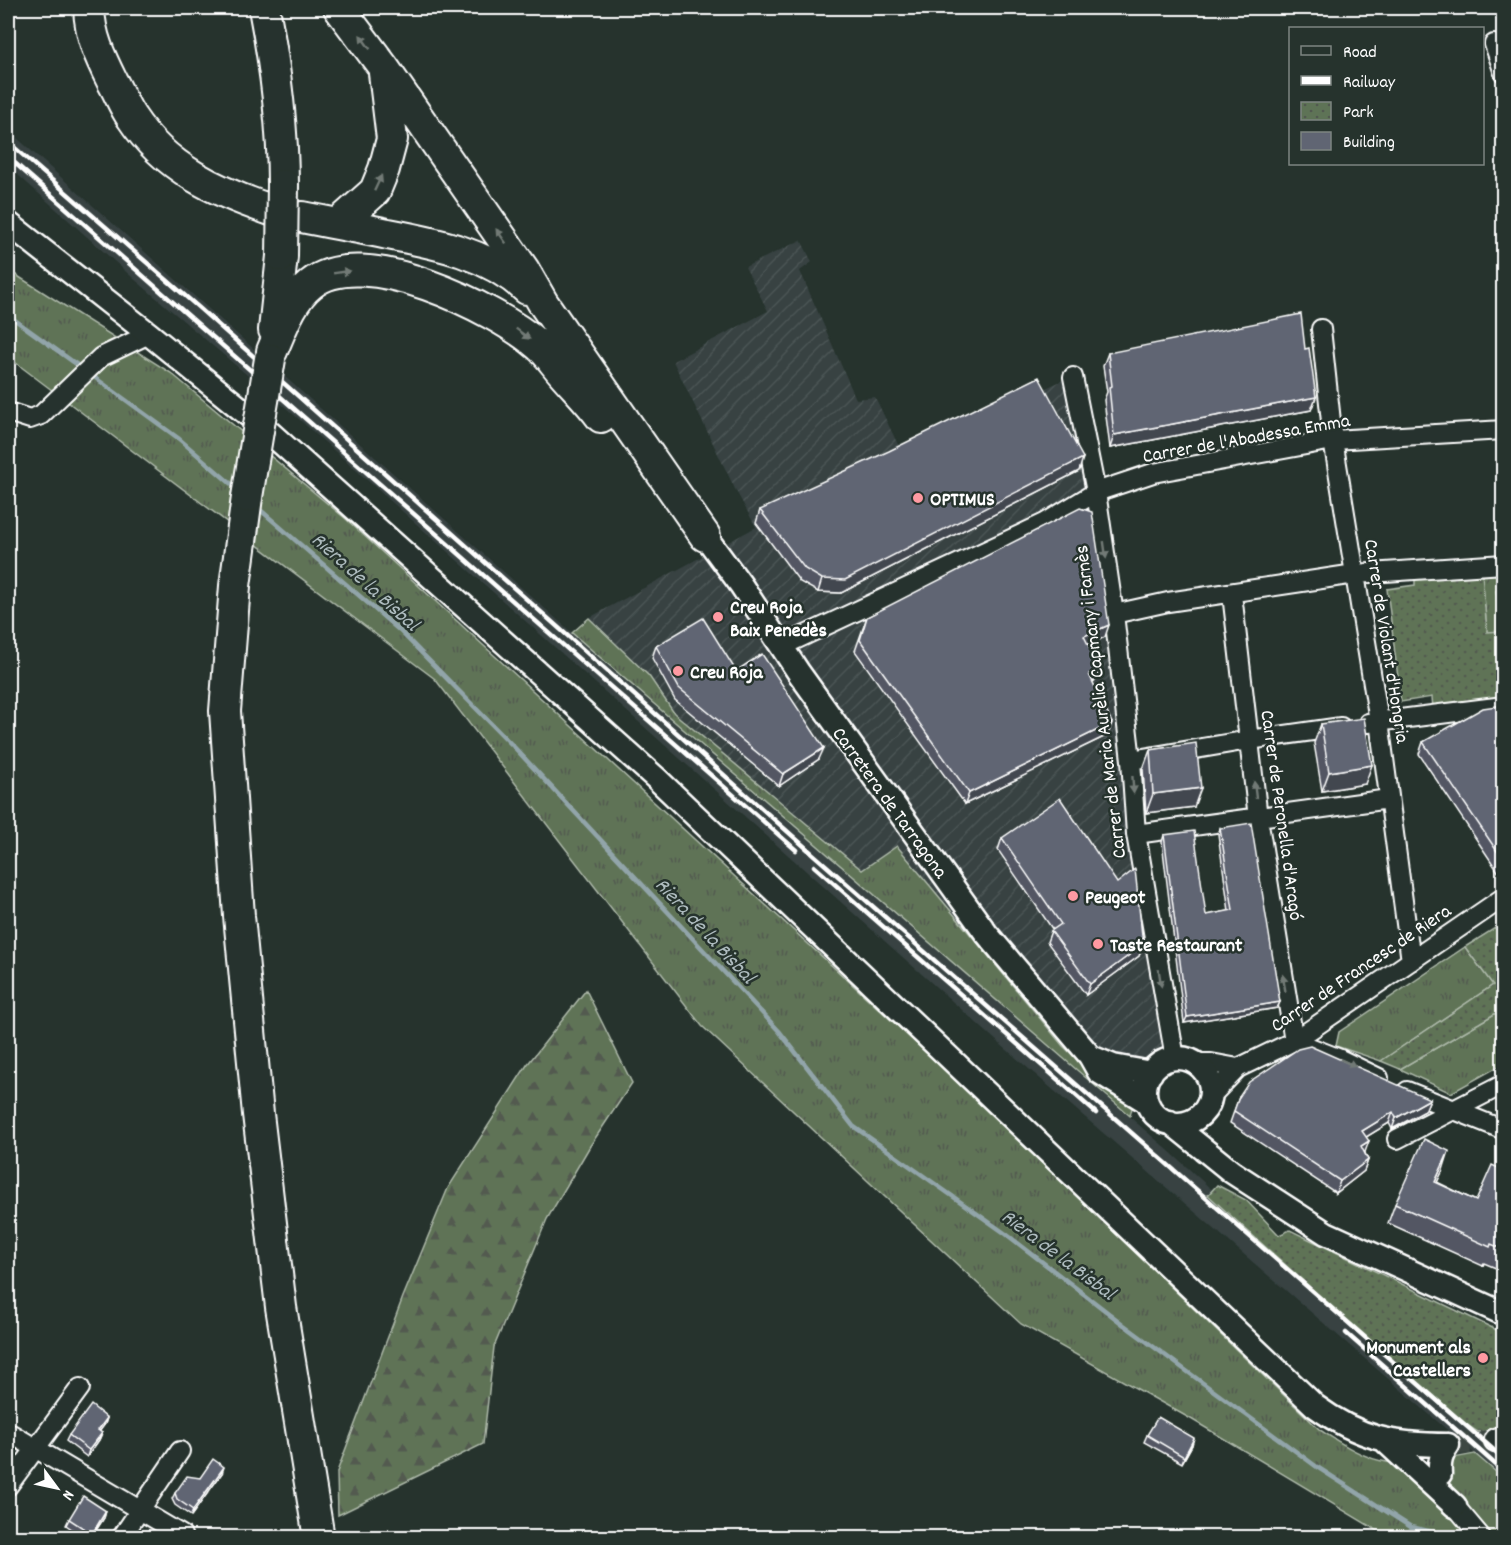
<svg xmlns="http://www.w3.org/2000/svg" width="1511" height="1545" viewBox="0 0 1511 1545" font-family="Dekko,sans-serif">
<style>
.built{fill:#374242}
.industrial{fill:url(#industrial-furrows)}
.grass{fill:url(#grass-tufts);stroke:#aeb9aa;stroke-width:1.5}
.forest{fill:url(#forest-firs);stroke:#aeb9aa;stroke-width:1.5}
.park{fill:url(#park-dots);stroke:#aeb9aa;stroke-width:1.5}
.pitch{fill:#5e7356;stroke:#aeb9aa;stroke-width:1.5}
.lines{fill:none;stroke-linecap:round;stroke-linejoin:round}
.stream{stroke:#92a5aa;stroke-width:4.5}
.tertiary-tunnel{stroke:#3c4742;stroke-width:22;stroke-dasharray:22 11;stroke-linecap:butt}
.minor-casing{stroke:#fff;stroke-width:22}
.tertiary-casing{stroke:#fff;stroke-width:27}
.trunk-casing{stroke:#fff;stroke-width:34}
.minor{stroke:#26332d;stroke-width:18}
.tertiary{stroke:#26332d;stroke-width:22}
.trunk{stroke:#26332d;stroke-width:30}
.rail{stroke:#fff;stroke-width:4.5}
.trunk-bridge-casing{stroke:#fff;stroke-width:34;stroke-linecap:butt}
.trunk-bridge{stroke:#26332d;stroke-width:30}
.wall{fill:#535763;stroke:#fff;stroke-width:1.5}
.shaded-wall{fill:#434750;stroke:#fff;stroke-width:1.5}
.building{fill:#606573;stroke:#fff;stroke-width:1.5}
.oneway{fill:#727a76}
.poi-dot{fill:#ff9aa2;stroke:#26332d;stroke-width:2}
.labels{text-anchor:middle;stroke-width:5;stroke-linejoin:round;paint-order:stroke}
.street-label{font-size:20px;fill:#fff;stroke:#26332d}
.poi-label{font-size:20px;font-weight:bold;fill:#fff;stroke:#26332d;text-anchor:start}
.water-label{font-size:21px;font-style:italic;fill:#aebcbf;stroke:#26332d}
</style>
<defs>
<pattern id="industrial-furrows" width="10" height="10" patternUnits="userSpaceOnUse" patternTransform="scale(1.5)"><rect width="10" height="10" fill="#374242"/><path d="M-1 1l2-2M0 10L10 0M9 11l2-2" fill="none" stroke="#4b5555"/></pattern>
<pattern id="grass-tufts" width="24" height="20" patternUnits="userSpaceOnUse" patternTransform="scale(1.5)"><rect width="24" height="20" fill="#5e7356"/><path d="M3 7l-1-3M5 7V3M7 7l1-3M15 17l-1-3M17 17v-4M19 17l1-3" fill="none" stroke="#525a50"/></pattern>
<pattern id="forest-firs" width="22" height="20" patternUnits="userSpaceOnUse" patternTransform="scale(1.5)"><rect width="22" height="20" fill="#5e7356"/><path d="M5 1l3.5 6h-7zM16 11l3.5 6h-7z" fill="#525a50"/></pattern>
<pattern id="park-dots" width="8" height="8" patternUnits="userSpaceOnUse" patternTransform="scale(1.5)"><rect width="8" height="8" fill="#5e7356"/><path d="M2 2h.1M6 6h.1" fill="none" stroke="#525a50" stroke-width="1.8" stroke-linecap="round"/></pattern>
</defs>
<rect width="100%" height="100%" fill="#26332d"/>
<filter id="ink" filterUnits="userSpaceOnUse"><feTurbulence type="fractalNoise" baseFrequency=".0167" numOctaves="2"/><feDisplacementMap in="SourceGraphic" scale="12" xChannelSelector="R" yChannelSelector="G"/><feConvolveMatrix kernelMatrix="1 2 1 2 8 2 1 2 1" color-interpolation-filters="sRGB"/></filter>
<g filter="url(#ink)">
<path class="built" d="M8,130L635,689L1168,1150L1503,1453V1478L999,1043L292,413L133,278L8,166Z"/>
<path class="industrial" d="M801,240L812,262L800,271L856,399L875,397L903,455L1063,380L1079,376L1167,1035L1163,1051L1139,1078L1134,1100L1101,1082L1063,1046L897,846L862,870L674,713L649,676L589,618L756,527L736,491L673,361L768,311L745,267Z"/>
<path class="grass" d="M8,270L171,373L346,519L941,1066L1320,1430C1339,1442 1364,1459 1387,1462C1413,1466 1449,1459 1475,1454L1503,1478V1537H1388L1191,1419L1021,1324L702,1026L435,679L8,357Z
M1503,571V631L1487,633L1482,572Z
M589,618L649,676L674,713L862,870L897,846L1063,1046L1101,1082L1134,1100L1130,1116L572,633Z
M1465,947L1493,985L1381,1061L1336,1046L1339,1032Z
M1503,1009V1064L1451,1093L1400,1069Z"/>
<path class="forest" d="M586,990L632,1083L590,1146L547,1219L494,1347L483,1444L338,1515L337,1472L403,1297L448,1188L527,1065Z"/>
<path class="park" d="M1482,572L1487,632L1503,631V697L1433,708L1432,697L1401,702L1387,589L1415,585V574Z
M1503,923V1009L1400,1069L1381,1061L1493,985L1465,947Z
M1217,1185L1246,1200L1279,1235L1290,1230L1503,1333V1428L1478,1432L1448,1412L1208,1195Z"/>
<path class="pitch" d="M1503,590V618L1500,619L1496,591Z"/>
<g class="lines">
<path class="stream" d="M8,315L83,369
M90,374L178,438L237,489
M257,507L400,631L514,747L779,1031L853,1126L1006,1234L1124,1325L1317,1467L1411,1527L1437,1533L1441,1538
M1439,1533L1450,1538"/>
<path class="tertiary-tunnel" d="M1448,1445L1496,1440"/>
<g class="minor-casing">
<path id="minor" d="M1494,44L1504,73
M1321,329L1333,440L1379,721L1411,961
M1073,377L1096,492L1114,614L1131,760L1136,834L1175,1058
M8,412L30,419L41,415L101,357L149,334
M1232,594L1258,818L1294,1041L1340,1059L1379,1078
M1114,614L1168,602L1355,574L1504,564
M782,646L1045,523L1096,492L1153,473L1333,440L1504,430
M1368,723L1504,706
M1131,760L1249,740L1341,727
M1136,834L1389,799
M1196,1063H1211L1238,1068
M1407,1091L1504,1130
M1210,1097L1238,1068L1294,1041L1504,897
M1397,1139L1504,1084
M8,1432L182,1535
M8,1486L80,1388
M1455,1506L1482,1538
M121,1538L180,1451"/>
</g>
<g class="tertiary-casing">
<path id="tertiary" d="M8,223L149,334L268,431L657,779L1315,1406C1360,1439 1394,1445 1448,1445
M705,536L741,585L799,673L986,933L1090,1056L1099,1072L1147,1102
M1091,1057L1113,1066L1151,1073
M1145 1091a33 33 0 1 1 66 0a33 33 0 1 1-66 0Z
M1170,1122L1232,1172L1326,1233L1504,1314
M1496,1440L1504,1438
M1386,1442L1455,1506
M1440,1474C1439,1462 1441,1455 1448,1445"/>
</g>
<g class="trunk-casing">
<path id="trunk" d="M89,8C90,36 100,57 112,81C119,93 124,107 132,118C165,168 217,192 271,210
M264,8C275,65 283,126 283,185
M339,8L384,68L524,270L543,303L705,536
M302,217C331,223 360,228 388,234C440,244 487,253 527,289
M338,224L375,191L384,169L392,139L384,73
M274,330L282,256
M272,351C282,328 291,300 311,284C362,242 495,308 538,345C547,352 554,363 562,372C575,387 589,401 601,417
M247,497L235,586L225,711L239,916L258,1114L281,1307L319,1538"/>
</g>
<use href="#minor" class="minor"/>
<use href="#tertiary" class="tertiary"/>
<use href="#trunk" class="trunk"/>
<path class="rail" d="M8,142L198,307L813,854L1504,1459
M8,157L796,850
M814,866L1096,1113
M1346,1333L1504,1472"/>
<g class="trunk-bridge-casing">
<path id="trunk-bridge" d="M282,256L283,185
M247,497L270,359"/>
</g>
<use href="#trunk-bridge" class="trunk-bridge"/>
</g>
<path class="wall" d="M1305,349L1316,397L1311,410L1110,448L1104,400L1107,392L1103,366L1108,353Z
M1079,471L841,593L818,592L800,582L756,523L760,510Z
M867,617L1105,637L1088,644L1100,669L1096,680L1092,682L1108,735L965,804L855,651Z
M656,646L736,671L819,759L779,786L675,700L652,658Z
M1503,705V879L1419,754L1423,742Z
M1321,724L1365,784L1322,791L1314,743Z
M1150,750L1194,807L1146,813L1143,769Z
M1220,828L1280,1002L1277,1008L1184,1023L1162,842L1164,835L1206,915L1229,911L1218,834Z
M1002,838L1143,945L1139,956L1086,995L1047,942L1051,931L1053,930L998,850Z
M1239,1097L1430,1099L1425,1111L1392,1129L1389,1123L1366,1137L1365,1153L1368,1160L1364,1171L1336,1193L1230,1123Z
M1443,1170L1437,1182L1476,1201L1503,1170V1271L1484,1263L1483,1266L1388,1223L1395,1204Z
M107,1418L105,1424L99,1432L102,1433L99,1440L87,1457L66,1441L69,1435Z
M1147,1435L1192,1445L1182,1463L1144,1442Z
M222,1473L191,1516L175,1505L172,1499L175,1493L200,1478Z
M106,1511L104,1518L91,1538H85L66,1525L69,1519Z"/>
<path class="shaded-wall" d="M1316,397L1311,410L1110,448L1114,435Z
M1083,458L1079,471L841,593L818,592L822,579Z
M1109,625L1105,637L1080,648L1084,636Z
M1100,669L1096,680L1085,686L1089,674Z
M1112,723L1108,735L965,804L969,793Z
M824,748L819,759L779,786L783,774Z
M1372,765L1365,784L1322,791L1329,772Z
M1201,788L1194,807L1146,813L1153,794Z
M1143,945L1139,956L1086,995L1090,984Z
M1280,1002L1277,1008L1184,1023L1187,1017Z
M1430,1099L1425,1111L1392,1129L1396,1118Z
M1393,1112L1389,1123L1358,1142L1362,1131Z
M1369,1141L1365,1152L1357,1157L1361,1146Z
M1449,1151L1443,1170L1428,1201L1435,1182Z
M1368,1160L1364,1171L1336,1193L1340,1181Z
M107,1418L105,1424L95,1437L98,1430Z
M102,1433L99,1440L87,1457L89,1450Z
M1194,1438L1192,1445L1182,1463L1184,1457Z
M224,1467L222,1473L191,1516L193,1510Z
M106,1511L104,1518L91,1538L92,1534Z"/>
<path class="building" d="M1301,314L1305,349L1309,348L1316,397L1114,435L1109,387L1112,386L1108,353Z
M1039,377L1083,458L845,580L822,579L805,569L760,510L889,451Z
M1080,508L1092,512L1109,625L1084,636L1100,669L1089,674L1112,723L969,793L860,640L867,617Z
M703,618L736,671L762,654L824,748L783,774L679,688L656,646Z
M1503,705V860L1423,742L1483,708Z
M1364,718L1372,765L1329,772L1321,724Z
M1196,743L1201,788L1153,794L1150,750Z
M1060,798L1117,883L1135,869L1143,945L1090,984L1051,931L1061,924L1002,838Z
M1251,823L1280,1002L1187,1017L1164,835L1194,831L1206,915L1233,910L1220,828Z
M1310,1046L1430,1099L1396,1118L1393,1112L1362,1131L1369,1141L1361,1146L1368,1160L1340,1181L1234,1111L1239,1097L1249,1082L1298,1049Z
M1424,1139L1449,1151L1435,1182L1476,1201L1492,1165L1503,1170V1249L1491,1244L1490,1247L1395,1204Z
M91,1405L107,1418L98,1430L102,1433L89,1450L69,1435Z
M1158,1417L1194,1438L1184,1457L1147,1435Z
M213,1459L224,1467L193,1510L177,1499L175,1493L187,1476L200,1478Z
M83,1496L106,1511L92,1534L69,1519Z
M147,1531L157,1538H143Z"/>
<defs><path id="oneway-solid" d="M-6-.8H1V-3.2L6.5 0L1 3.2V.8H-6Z" transform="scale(1.5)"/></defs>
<g class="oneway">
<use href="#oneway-solid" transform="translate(365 42) rotate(-126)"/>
<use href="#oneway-solid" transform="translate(378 183) rotate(-65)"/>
<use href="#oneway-solid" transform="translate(501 236) rotate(-125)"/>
<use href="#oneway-solid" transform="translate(342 272) rotate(-8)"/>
<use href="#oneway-solid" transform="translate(523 334) rotate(37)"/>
<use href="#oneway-solid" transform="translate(1105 550) rotate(82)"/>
<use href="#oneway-solid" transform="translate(1133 785) rotate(86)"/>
<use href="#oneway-solid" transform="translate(1255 790) rotate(-97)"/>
<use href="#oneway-solid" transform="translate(1160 978) rotate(81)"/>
<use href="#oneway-solid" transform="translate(1284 983) rotate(-100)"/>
<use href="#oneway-solid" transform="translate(1348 1063) rotate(25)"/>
</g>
</g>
<g class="poi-dot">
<circle cx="918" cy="498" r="6"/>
<circle cx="718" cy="617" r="6"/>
<circle cx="678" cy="671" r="6"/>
<circle cx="1073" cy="896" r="6"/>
<circle cx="1098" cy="944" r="6"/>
<circle cx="1483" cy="1358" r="6"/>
</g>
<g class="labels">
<g class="street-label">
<text transform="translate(1246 437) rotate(-10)" y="7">Carrer de l'Abadessa Emma</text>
<text transform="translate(1388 641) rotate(81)" y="7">Carrer de Violant d'Hongria</text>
<text transform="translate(1099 702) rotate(-97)" y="7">Carrer de Maria Aurèlia Capmany i Farnès</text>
<text transform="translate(891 802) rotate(54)" y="7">Carretera de Tarragona</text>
<text transform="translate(1283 815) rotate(82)" y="7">Carrer de Peronella d'Aragó</text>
<text transform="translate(1360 967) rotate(-34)" y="7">Carrer de Francesc de Riera</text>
</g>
<g class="poi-label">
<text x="930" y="505">OPTIMUS</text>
<text x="730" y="613">Creu Roja<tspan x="730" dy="23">Baix Penedès</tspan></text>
<text x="690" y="678">Creu Roja</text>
<text x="1085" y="903">Peugeot</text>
<text x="1110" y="951">Taste Restaurant</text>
<text x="1471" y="1353" text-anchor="end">Monument als<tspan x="1471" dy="23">Castellers</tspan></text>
</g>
<g class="water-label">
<text transform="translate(366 581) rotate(42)" y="7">Riera de la Bisbal</text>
<text transform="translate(706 930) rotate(47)" y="7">Riera de la Bisbal</text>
<text transform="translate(1059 1254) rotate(37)" y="7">Riera de la Bisbal</text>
</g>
</g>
<rect width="1511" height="1545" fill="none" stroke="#26332d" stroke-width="30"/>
<rect x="15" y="15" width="1481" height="1515" fill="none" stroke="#fff" stroke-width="2" filter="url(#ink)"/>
<rect x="1289" y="27" width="195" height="138" fill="#26332d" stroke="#7d8581" stroke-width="1.5"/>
<rect x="1301" y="46" width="30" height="9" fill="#26332d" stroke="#7d8581" stroke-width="1.5"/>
<text x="1343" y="57" font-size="18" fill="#ffffff">Road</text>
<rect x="1301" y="76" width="30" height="9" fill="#ffffff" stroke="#7d8581" stroke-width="1.5"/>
<text x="1343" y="87" font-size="18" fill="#ffffff">Railway</text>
<rect x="1301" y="102" width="30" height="18" fill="url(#park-dots)" stroke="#7d8581" stroke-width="1.5"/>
<text x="1343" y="117" font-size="18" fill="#ffffff">Park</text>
<rect x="1301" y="132" width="30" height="18" fill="#606573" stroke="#7d8581" stroke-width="1.5"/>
<text x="1343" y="147" font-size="18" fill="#ffffff">Building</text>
<g transform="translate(57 1488) rotate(123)" stroke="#26332d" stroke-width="4.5" paint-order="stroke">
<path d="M0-4.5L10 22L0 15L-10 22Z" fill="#ffffff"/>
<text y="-9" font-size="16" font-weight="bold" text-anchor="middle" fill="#ffffff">N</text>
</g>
</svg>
